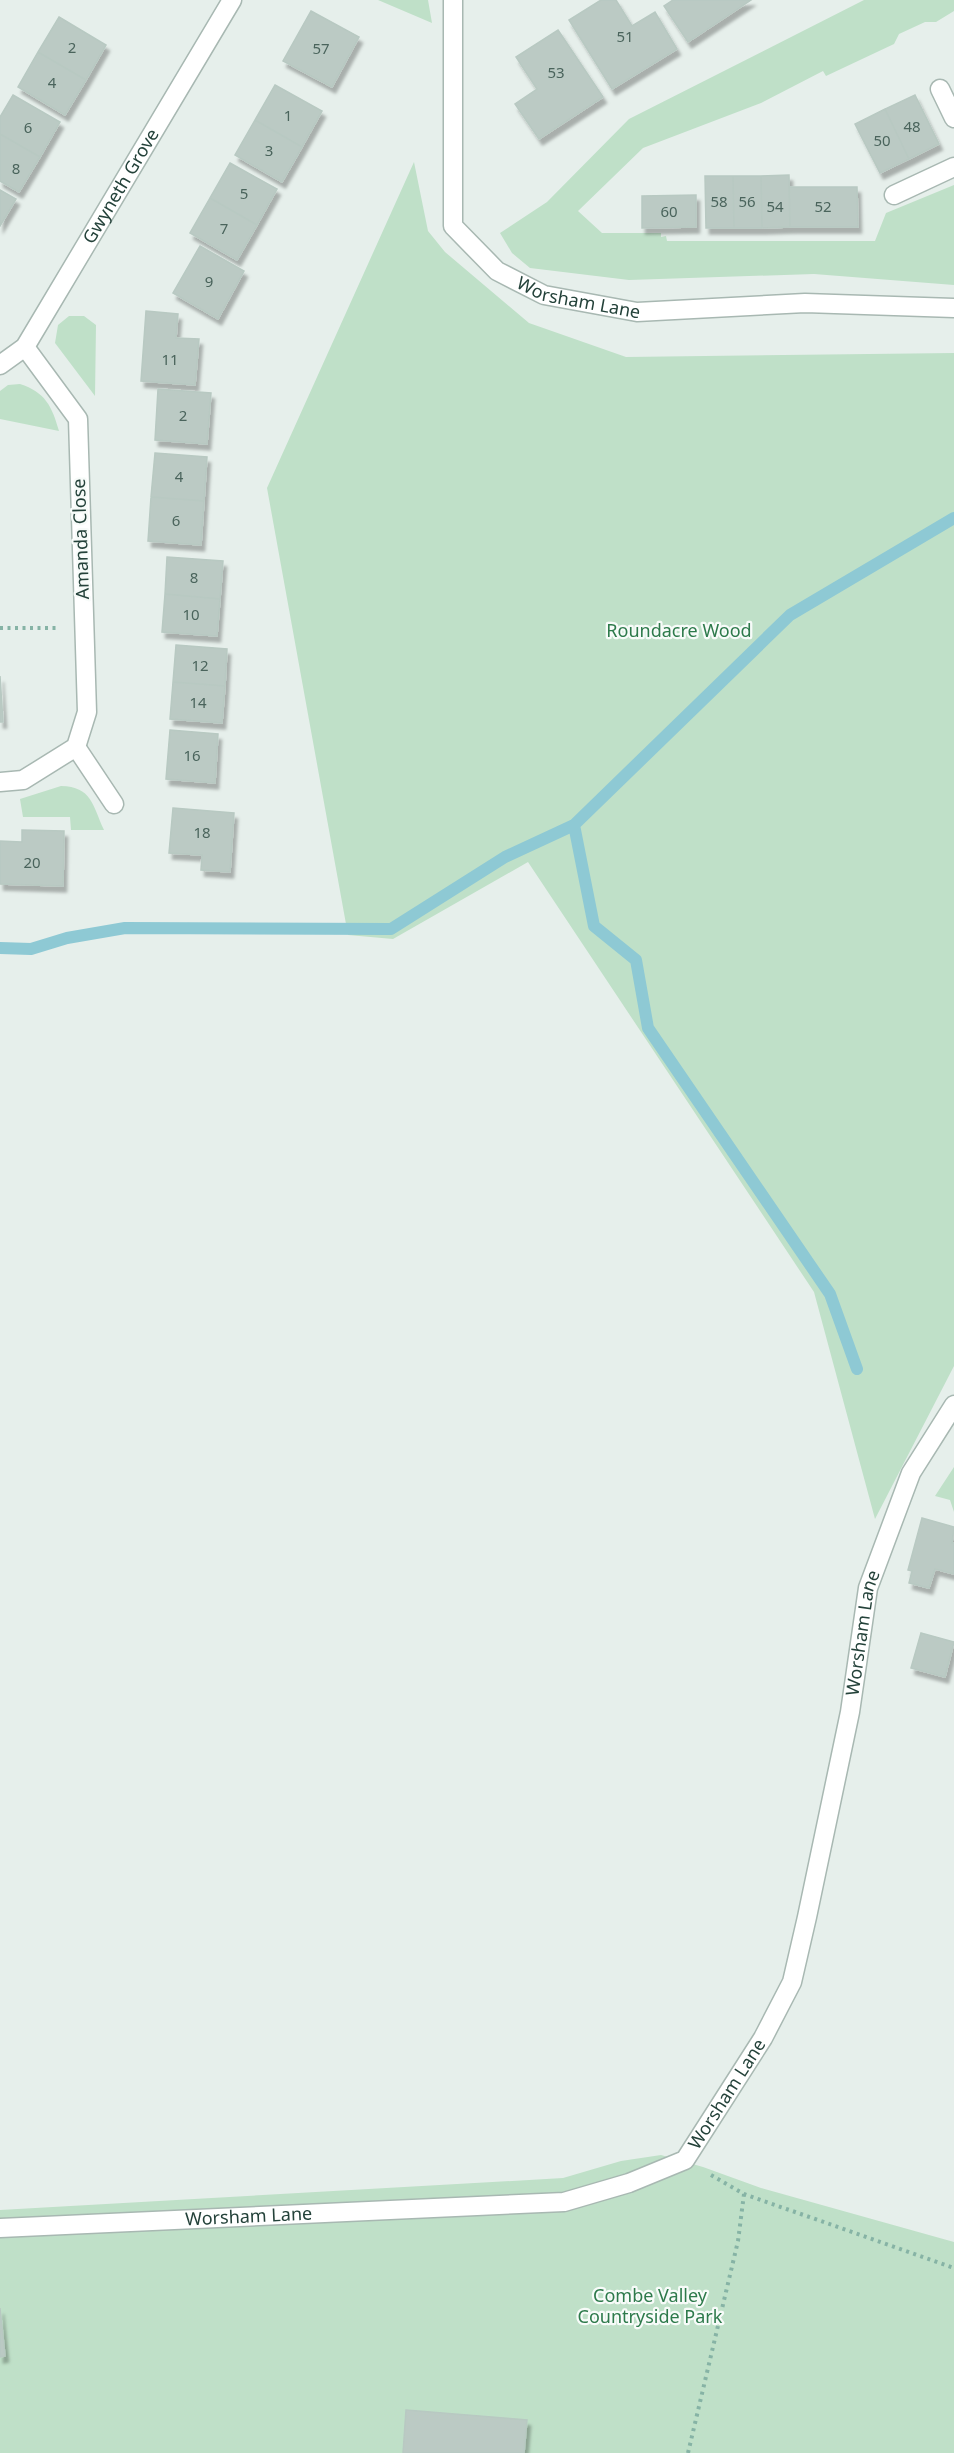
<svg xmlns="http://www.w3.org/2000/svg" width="954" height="2453" viewBox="0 0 954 2453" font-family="'Noto Sans',sans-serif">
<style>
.green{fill:#bfe0c8}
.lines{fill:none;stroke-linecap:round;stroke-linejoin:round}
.stream{stroke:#8ec9d4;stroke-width:12}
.building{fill:#bbcac4;stroke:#b8c9c2;stroke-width:1.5;filter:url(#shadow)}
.minor-casing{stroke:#a8b8b2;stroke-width:21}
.path{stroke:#86b3a5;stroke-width:4;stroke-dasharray:3 4.5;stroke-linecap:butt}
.minor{stroke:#fff;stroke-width:18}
.labels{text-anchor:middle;stroke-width:4.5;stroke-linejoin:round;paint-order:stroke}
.number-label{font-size:15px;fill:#4a645c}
.street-label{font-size:18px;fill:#24423a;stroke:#f7fbf9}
.park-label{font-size:18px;fill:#2d7a4b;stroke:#f7fbf9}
</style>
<defs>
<filter id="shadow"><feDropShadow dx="3.5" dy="6" stdDeviation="1.5" flood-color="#0004"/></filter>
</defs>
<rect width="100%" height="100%" fill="#e6efeb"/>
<path class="green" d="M378,0H428L432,23Z
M864,0H954V11L936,22H925L899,34L894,44L826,76L823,71L761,103L643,148L578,211L602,233H661V237L666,236L667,241H875L886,213L954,185V285L814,274L629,280L530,268L512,253L500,233L547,202L629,119Z
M414,162L428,231L445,252L529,323L626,357L954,353V1366L875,1519L814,1292L528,862L393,939L348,935L267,488Z
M69,316H84L96,325L95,396L55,343L58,325Z
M20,384C45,392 52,406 59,431L0,419V391L8,385Z
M61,786C92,787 92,804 104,830H71L70,817H23L20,799Z
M954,1467V1512L950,1500L935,1496Z
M661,2155L703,2167L761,2188L954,2242V2453H0V2210L563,2178L621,2161Z"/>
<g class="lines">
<path class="stream" d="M574,825L594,926L636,960L648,1028L830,1294L857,1369
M0,948L31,949L67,938L125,928L391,929L505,857L574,825L790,615L954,518"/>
</g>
<path class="building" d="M601,0H616L632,26L655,12L677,49L612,89L569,20Z
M673,0H751L688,42L664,6Z
M311,11L359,37L332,87L283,61Z
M59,17L106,45L86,80L38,52Z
M558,30L603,97L539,139L515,104L537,89L516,57Z
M38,52L86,80L65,115L18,87Z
M275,85L322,111L302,147L255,120Z
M13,95L60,122L40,157L0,134V117Z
M915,95L939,144L909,159L885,109Z
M885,109L909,159L880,173L855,124Z
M255,120L302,147L282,182L235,155Z
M0,134L40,157L19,192L0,181Z
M230,163L277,189L257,225L210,198Z
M789,175L790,227L762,228L761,176Z
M705,176H733L734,228H706Z
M733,176H761L762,228H734Z
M789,187H857L858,227H790Z
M0,190L16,199L0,226Z
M696,195V227L642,228V196Z
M210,198L257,225L237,260L190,233Z
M200,246L244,271L218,319L173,293Z
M146,311L178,314L176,338L199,339L195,385L141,381Z
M158,389L211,393L207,444L155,440Z
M155,453L207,457L204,501L151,497Z
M151,497L204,501L201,545L148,541Z
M167,557L223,561L220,599L165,594Z
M165,594L220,599L217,636L162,632Z
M176,645L227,649L225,686L173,682Z
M0,676L3,722H0Z
M173,682L225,686L222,723L170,719Z
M170,730L218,734L215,783L166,779Z
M173,808L234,813L230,872L201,870L202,855L169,853Z
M22,830L64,831L63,886L0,884V841L22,842Z
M922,1518L954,1527L952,1543H954V1574L935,1569L929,1588L909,1583L912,1571L908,1570Z
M921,1633L954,1642L945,1677L911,1668Z
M0,2308L5,2356L0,2357Z
M406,2410L527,2420L524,2453H403Z"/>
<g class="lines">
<g class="minor-casing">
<g id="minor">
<path id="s1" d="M453,0V226L497,271L544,295L637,312L805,303L954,308"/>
<path d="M940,89L954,118"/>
<path d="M894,195L954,167"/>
<path id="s2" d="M0,365L25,347L232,0"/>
<path d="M76,747L114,804"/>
<path d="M0,782L23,780L76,747L87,712L78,419L25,347"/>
<path id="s3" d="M0,2228L564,2202L629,2183L685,2160L763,2038L792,1982L807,1917L850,1712L868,1588L911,1473L954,1405"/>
</g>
</g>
<path class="path" d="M0,628H56
M711,2175L744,2194L954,2268
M688,2453L738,2241L744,2194"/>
<use href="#minor" class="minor"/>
</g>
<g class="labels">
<g class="number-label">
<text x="625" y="42">51</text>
<text x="72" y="53">2</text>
<text x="321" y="54">57</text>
<text x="556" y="78">53</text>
<text x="52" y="88">4</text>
<text x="288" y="121">1</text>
<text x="912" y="132">48</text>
<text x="28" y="133">6</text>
<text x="882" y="146">50</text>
<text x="269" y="156">3</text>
<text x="16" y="174">8</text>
<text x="244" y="199">5</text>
<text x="719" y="207">58</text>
<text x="747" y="207">56</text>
<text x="775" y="212">54</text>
<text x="823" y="212">52</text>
<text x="669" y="217">60</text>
<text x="224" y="234">7</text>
<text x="209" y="287">9</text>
<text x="170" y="365">11</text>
<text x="183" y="421">2</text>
<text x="179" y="482">4</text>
<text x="176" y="526">6</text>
<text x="194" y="583">8</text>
<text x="191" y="620">10</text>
<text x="200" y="671">12</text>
<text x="198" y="708">14</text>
<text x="192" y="761">16</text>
<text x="202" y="838">18</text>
<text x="32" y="868">20</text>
</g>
<g class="street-label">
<text dy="6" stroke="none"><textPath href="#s2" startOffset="218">Gwyneth Grove</textPath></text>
<text dy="6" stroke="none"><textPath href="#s1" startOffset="376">Worsham Lane</textPath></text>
<text transform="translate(81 539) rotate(-92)" y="6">Amanda Close</text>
<text dy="6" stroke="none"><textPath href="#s3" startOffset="1257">Worsham Lane</textPath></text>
<text dy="6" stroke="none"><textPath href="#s3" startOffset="771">Worsham Lane</textPath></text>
<text dy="6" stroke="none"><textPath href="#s3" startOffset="249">Worsham Lane</textPath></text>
</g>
<g class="park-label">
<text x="679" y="637">Roundacre Wood</text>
<text x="650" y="2302">Combe Valley<tspan x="650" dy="21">Countryside Park</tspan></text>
</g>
</g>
</svg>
